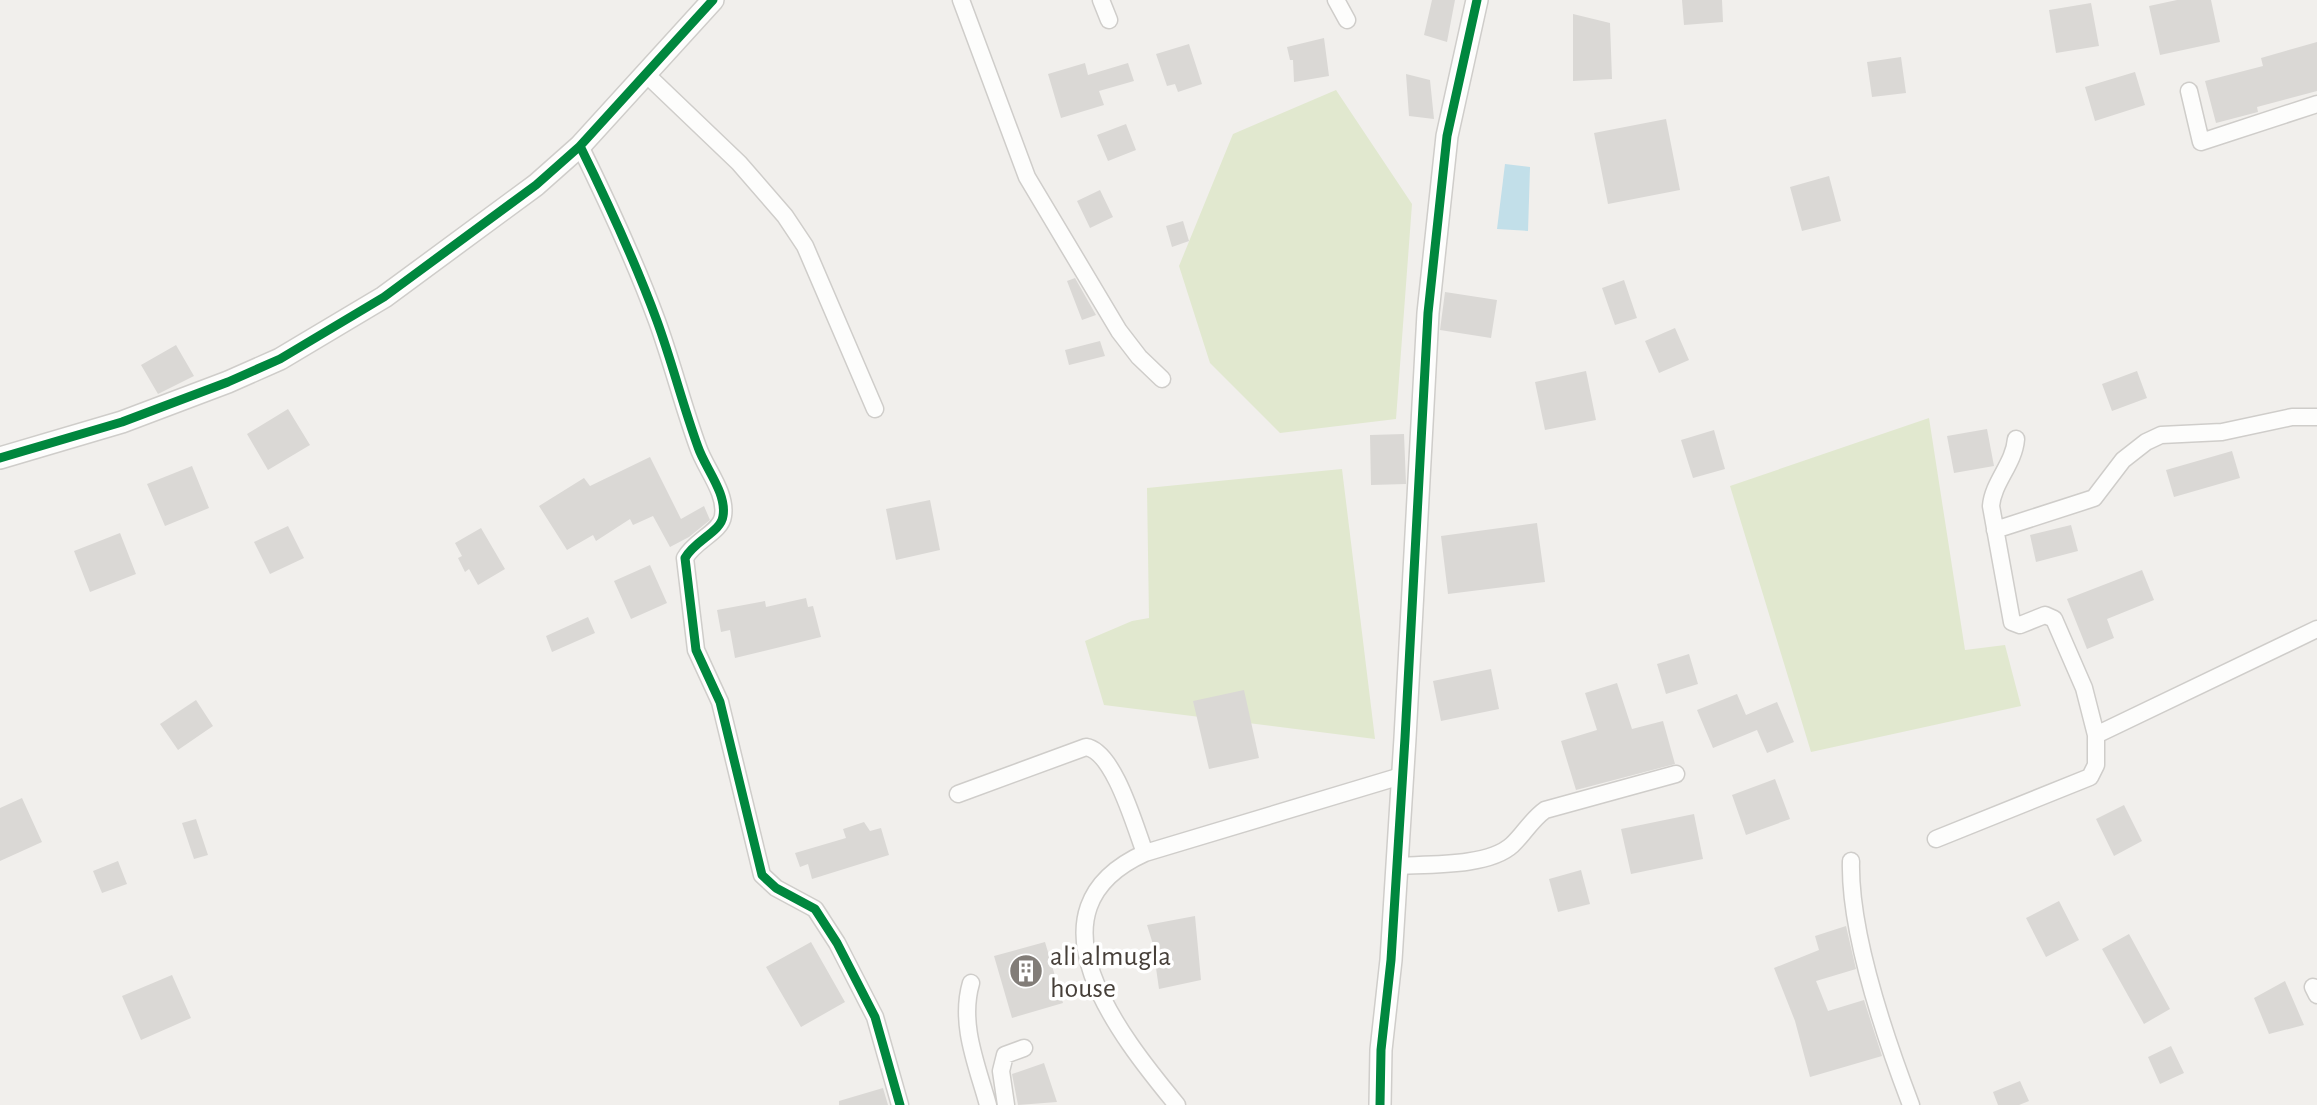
<svg xmlns="http://www.w3.org/2000/svg" width="2317" height="1105" viewBox="0 0 2317 1105" font-family="'Alegreya Sans',sans-serif">
<style>
.green{fill:#e1e8cf}
.water{fill:#c2dfe9}
.building{fill:#dad8d5}
.lines{fill:none;stroke-linecap:round;stroke-linejoin:round}
.minor-casing{stroke:#cfcdca;stroke-width:19}
.tertiary-casing{stroke:#cfcdca;stroke-width:24}
.minor{stroke:#fdfdfc;stroke-width:16}
.tertiary{stroke:#fdfdfc;stroke-width:21}
.cycleway-casing{stroke:#fff;stroke-width:13}
.cycleway{stroke:#00873e;stroke-width:9}
.labels{text-anchor:middle;stroke-width:7;stroke-linejoin:round;paint-order:stroke}
.poi-label{font-size:28px;fill:#463f39;stroke:#fff;text-anchor:start}
</style>
<rect width="100%" height="100%" fill="#f1efec"/>
<path class="green" d="M1336,90L1412,204L1396,419L1280,433L1210,363L1179,266L1233,134Z
M1929,418L1965,650L2005,645L2021,706L1811,752L1730,486Z
M1342,469L1375,739L1104,705L1085,641L1132,621L1149,618L1147,488Z"/>
<path class="water" d="M1505,164L1530,167L1528,231L1497,229Z"/>
<path class="building" d="M1432,0H1455L1447,42L1424,35Z
M1682,0H1722L1723,22L1684,25Z
M2177,0H2211L2220,42L2160,55L2149,6Z
M2091,3L2099,46L2056,53L2049,10Z
M1573,14L1610,23L1612,79L1573,81Z
M1324,38L1329,76L1294,82L1293,60H1290L1287,47Z
M2317,42V91L2257,107L2258,112L2216,123L2205,81L2263,66L2261,58Z
M1189,44L1202,84L1178,92L1175,84L1167,86L1156,54Z
M1901,57L1906,93L1872,97L1867,62Z
M1085,63L1088,75L1128,63L1134,81L1099,91L1104,105L1061,118L1048,74Z
M2135,72L2145,105L2095,121L2085,87Z
M1406,74L1430,80L1434,119L1409,116Z
M1666,119L1680,190L1608,204L1594,133Z
M1126,124L1136,150L1108,161L1097,135Z
M1829,176L1841,221L1802,231L1790,187Z
M1100,190L1113,217L1090,228L1077,201Z
M1183,221L1189,241L1172,247L1166,226Z
M1075,278L1096,315L1082,320L1067,281Z
M1624,280L1637,318L1615,325L1602,288Z
M1445,292L1497,300L1491,338L1440,330Z
M1675,328L1689,360L1659,373L1645,341Z
M1100,341L1105,356L1069,365L1065,350Z
M176,345L194,376L158,394L141,365Z
M1586,371L1596,420L1545,430L1535,382Z
M2137,371L2147,398L2112,411L2102,384Z
M288,409L310,445L268,470L247,434Z
M1987,429L1994,466L1954,473L1947,436Z
M1714,430L1725,469L1693,478L1681,440Z
M1404,434L1406,484L1371,485L1370,435Z
M2232,451L2240,478L2174,497L2166,470Z
M650,457L681,519L704,506L710,520L689,537L670,547L653,516L633,525L630,519L596,541L593,535L567,550L539,506L584,478L590,486Z
M192,466L209,508L165,526L147,484Z
M930,500L940,550L896,560L886,509Z
M1537,523L1545,582L1448,594L1441,536Z
M2071,525L2078,551L2036,562L2030,535Z
M288,526L304,558L270,574L254,542Z
M481,528L505,569L478,585L469,569L465,572L458,558L462,556L455,543Z
M120,533L136,574L90,592L74,551Z
M650,565L667,603L631,619L614,581Z
M2142,570L2154,600L2107,619L2114,638L2087,649L2067,599Z
M806,598L808,607L813,606L821,637L735,658L730,630L721,632L717,610L765,601L766,607Z
M588,617L595,633L552,652L546,636Z
M1689,654L1698,684L1666,694L1657,664Z
M1491,669L1499,709L1441,721L1433,681Z
M1617,683L1632,729L1663,721L1675,764L1576,790L1561,741L1597,730L1585,693Z
M1244,690L1259,758L1209,769L1193,701Z
M1737,694L1746,715L1777,702L1794,742L1767,753L1757,730L1713,748L1697,710Z
M196,700L213,726L178,750L160,724Z
M1775,779L1790,819L1746,835L1732,795Z
M22,798L42,842L0,861V808Z
M2124,805L2142,841L2114,856L2096,819Z
M1694,814L1703,859L1631,874L1621,829Z
M196,819L208,855L194,859L182,823Z
M864,822L870,831L881,828L889,855L812,879L808,864L800,867L795,853L846,838L843,829Z
M118,861L127,884L102,893L93,871Z
M1581,870L1590,904L1558,912L1549,879Z
M2059,901L2079,940L2046,957L2026,918Z
M1195,916L1201,980L1159,989L1156,968L1160,967L1147,925Z
M1846,926L1856,969L1816,981L1828,1011L1864,1000L1882,1056L1810,1077L1795,1021L1774,968L1819,950L1815,936Z
M2129,934L2170,1009L2144,1024L2102,949Z
M811,942L845,1002L801,1027L766,967Z
M1045,942L1063,1003L1012,1018L994,956Z
M172,975L191,1018L141,1040L122,996Z
M2285,981L2304,1025L2269,1034L2254,998Z
M2171,1046L2184,1073L2160,1084L2148,1057Z
M1044,1063L1057,1102L1018,1105L1012,1074Z
M2020,1081L2029,1101L2019,1105H1998L1993,1092Z
M883,1088L888,1105H839V1101Z"/>
<g class="lines">
<g class="minor-casing">
<path id="minor" d="M961,0L1027,177L1119,331L1139,357L1162,379
M1101,0L1109,20
M1336,0L1347,20
M647,75L739,163L785,216L805,246L875,409
M2189,91L2201,142L2317,104
M580,146C608,203 635,261 657,321C672,362 683,406 698,447C705,468 727,493 723,516C721,532 695,540 685,558L696,650L720,702L762,875L776,888L815,909L837,943L875,1017L900,1105
M2016,439C2014,464 1993,482 1991,506L2012,622L2020,625L2045,615L2054,619L2084,688L2096,735
M1995,530L2094,498L2123,460L2146,442L2161,435L2222,432L2292,417H2317
M958,794L1086,747C1114,751 1135,827 1145,853
M1936,839L2090,777L2096,765V735L2317,629
M1851,861C1849,933 1885,1037 1911,1105
M1395,866C1427,864 1488,867 1512,845C1524,834 1531,820 1545,810L1676,774
M971,983C959,1024 977,1065 988,1105
M2313,987L2317,995
M1006,1105L1001,1071L1005,1055L1024,1048
M1177,1105C1120,1036 1019,910 1145,853L1401,776"/>
</g>
<g class="tertiary-casing">
<path id="tertiary" d="M0,458L122,422L228,382L280,359L384,297L536,185L580,146L713,0
M1380,1105L1381,1050L1391,960L1405,738L1428,313L1447,136L1477,0"/>
</g>
<use href="#minor" class="minor"/>
<use href="#tertiary" class="tertiary"/>
<g class="cycleway-casing">
<path id="cycleway" d="M580,146C608,203 635,261 657,321C672,362 683,406 698,447C705,468 727,493 723,516C721,532 695,540 685,558L696,650L720,702L762,875L776,888L815,909L837,943L875,1017L900,1105
M0,458L122,422L228,382L280,359L384,297L536,185L580,146L713,0
M1380,1105L1381,1050L1391,960L1405,738L1428,313L1447,136L1477,0"/>
</g>
<use href="#cycleway" class="cycleway"/>
</g>
<defs>
<g id="building-disc" transform="scale(1.75)"><circle r="9.5" fill="#827d78" stroke="#fff"/><path d="M-4-6H4V6H1V3H-1V6H-4ZM-2.5-4.3h1.7v1.8h-1.7ZM.8-4.3h1.7v1.8H.8ZM-2.5-1h1.7V.8h-1.7ZM.8-1h1.7V.8H.8Z" fill="#fff"/></g>
</defs>
<g fill-rule="evenodd">
<use href="#building-disc" x="1026" y="971"/>
</g>
<g class="labels">
<g class="poi-label">
<text x="1050" y="965">ali almugla<tspan x="1050" dy="32">house</tspan></text>
</g>
</g>
</svg>
